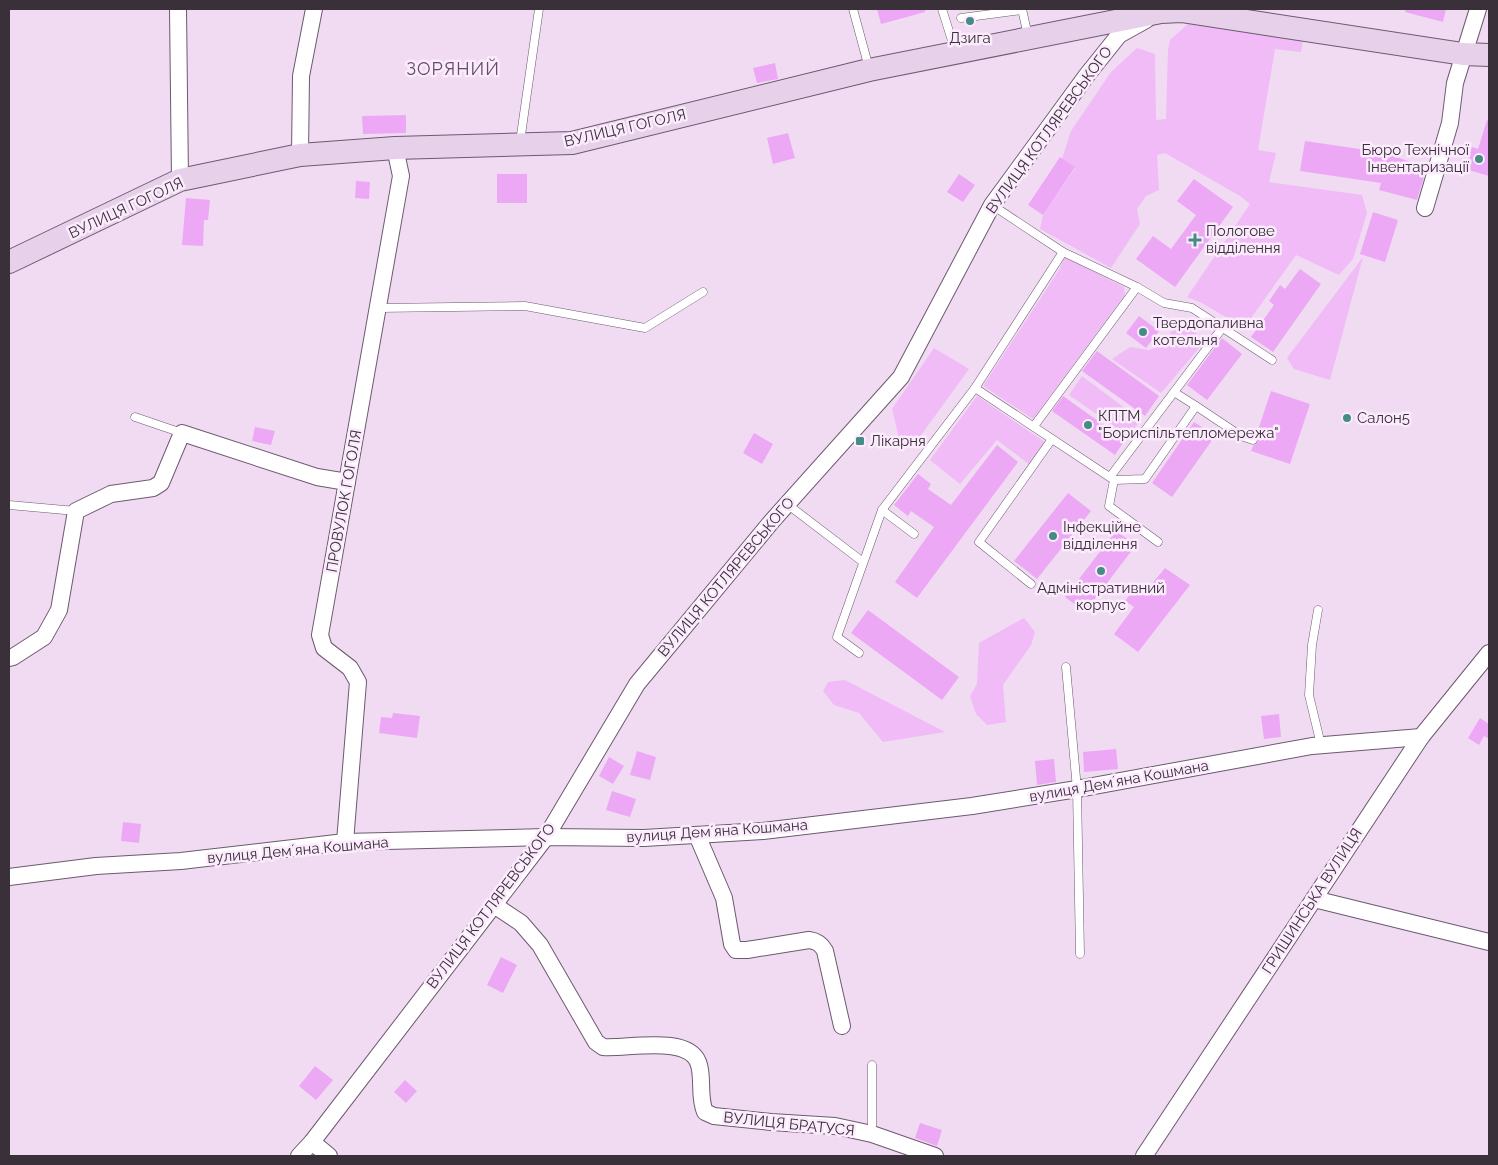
<svg xmlns="http://www.w3.org/2000/svg" width="1498" height="1165" font-family="Raleway,sans-serif">
<style>
.green{fill:#f0bbf6}
.building{fill:#eda8f5}
.lines{fill:none;stroke-linecap:round;stroke-linejoin:round}
.lane-casing{stroke:#6c5a6e;stroke-width:9}
.street-casing{stroke:#6c5a6e;stroke-width:18}
.secondary-casing{stroke:#6c5a6e;stroke-width:24}
.lane{stroke:#fff;stroke-width:8}
.street{stroke:#fff;stroke-width:16}
.secondary{stroke:#e7d1ea;stroke-width:22}
.poi-dot{fill:#458c86;stroke:#fceafd;stroke-width:2}
.labels{text-anchor:middle;dominant-baseline:central;stroke-width:5;stroke-linejoin:round;paint-order:stroke}
.poi-label{font-size:15px;fill:#39303a;stroke:#fceafd;text-anchor:start}
.street-label{font-size:15px;fill:#39303a;stroke:#fceafd}
.quarter-label{font-size:18px;letter-spacing:1px;fill:#614f63;stroke:#fceafd}
</style>
<rect width="100%" height="100%" fill="#f1dbf3"/>
<g class="green">
<polygon points="1188,24 1303,39 1301,52 1275,49 1258,150 1276,153 1269,182 1362,195 1367,213 1353,259 1339,275 1296,255 1244,328 1202,303 1187,297 1250,204 1240,196 1165,153 1157,155 1159,190 1146,196 1137,209 1140,224 1111,268 1040,229 1043,215 1075,168 1062,159 1071,131 1111,72 1137,48 1155,54 1156,120 1166,119 1168,50 1170,40"/>
<polygon points="1065,257 1124,287 1125,295 1033,419 983,386 1059,270"/>
<polygon points="1363,257 1330,380 1294,369 1287,358"/>
<polygon points="1178,321 1195,326 1199,348 1161,393 1112,359 1130,347 1149,350 1163,345"/>
<polygon points="934,348 969,369 911,449 900,442 892,409"/>
<polygon points="1082,376 1141,420 1128,436 1069,395"/>
<polygon points="977,396 1045,442 1029,464 997,440 960,484 930,460"/>
<polygon points="1024,618 1035,632 1031,645 1003,685 1006,722 987,725 976,714 970,696 977,684 979,643"/>
<polygon points="845,680 945,732 883,742 859,713 834,705 823,691 828,682"/>
</g>
<g class="building">
<polygon points="877,9 925,9 925,12 881,24"/>
<polygon points="1406,9 1446,9 1443,22 1405,12"/>
<polygon points="775,63 778,79 757,83 753,68"/>
<polygon points="406,115 406,133 363,134 362,116"/>
<polygon points="1487,120 1489,121 1489,176 1465,169 1472,147 1478,149"/>
<polygon points="788,133 795,158 773,164 767,138"/>
<polygon points="1305,141 1380,152 1427,167 1417,200 1379,190 1381,183 1300,171"/>
<polygon points="1060,157 1075,167 1043,215 1028,205"/>
<rect x="497" y="174" width="30" height="29"/>
<polygon points="959,174 975,185 963,202 947,192"/>
<polygon points="1194,179 1233,207 1175,287 1136,259 1153,236 1171,249 1196,215 1177,201"/>
<polygon points="356,181 370,182 369,199 355,198"/>
<polygon points="186,198 210,200 208,220 204,220 203,246 182,245"/>
<polygon points="1373,212 1398,220 1385,262 1360,254"/>
<polygon points="1300,269 1321,284 1273,352 1251,337 1274,305 1269,301 1280,285 1285,289"/>
<polygon points="1139,316 1159,331 1146,348 1126,333"/>
<polygon points="1222,338 1242,354 1207,400 1187,385"/>
<polygon points="1097,351 1159,396 1145,416 1082,371"/>
<polygon points="1271,391 1310,404 1290,464 1251,451 1253,446 1258,442 1258,438 1256,436"/>
<polygon points="1063,396 1125,440 1115,455 1052,411"/>
<polygon points="1194,422 1215,436 1172,497 1152,483"/>
<polygon points="255,427 275,431 271,445 252,441"/>
<polygon points="754,433 773,444 762,464 743,453"/>
<polygon points="997,445 1018,462 917,598 895,582 934,527 911,511 908,516 894,505 918,474 931,484 928,489 951,505"/>
<polygon points="1068,493 1091,511 1037,579 1014,561"/>
<polygon points="1116,531 1136,545 1085,612 1065,597"/>
<polygon points="1165,568 1190,585 1138,652 1114,634 1134,607 1125,601 1137,585 1146,591"/>
<polygon points="868,610 959,677 942,700 851,633"/>
<polygon points="393,713 420,716 417,738 379,733 381,717 392,718"/>
<polygon points="1279,714 1281,737 1264,739 1261,716"/>
<polygon points="1480,718 1489,724 1489,739 1484,736 1479,745 1468,738"/>
<polygon points="1116,749 1118,769 1084,772 1083,752"/>
<polygon points="637,751 656,757 650,780 630,775"/>
<polygon points="609,757 624,766 613,784 599,776"/>
<polygon points="1054,759 1056,782 1037,785 1035,761"/>
<polygon points="612,791 636,799 630,817 606,810"/>
<polygon points="123,822 141,824 139,843 121,841"/>
<polygon points="501,957 517,965 503,993 487,985"/>
<polygon points="315,1066 333,1080 316,1100 299,1086"/>
<polygon points="405,1080 417,1091 406,1103 394,1092"/>
<polygon points="920,1123 942,1130 937,1146 915,1138"/>
</g>
<g class="lines">
<defs>
<g id="lane">
<polyline points="853,9 869,68"/>
<polyline points="942,9 955,50"/>
<polyline points="1022,9 1028,36"/>
<polyline points="961,18 1022,10"/>
<polyline points="520,142 539,9"/>
<polyline points="992,205 1063,252 1137,287 1164,303 1192,308 1272,360"/>
<polyline points="378,308 525,306 645,328 703,292"/>
<polyline points="975,388 1114,480 1109,506 1158,542"/>
<polyline points="1174,392 1196,406"/>
<polyline points="135,417 182,433"/>
<polyline points="1034,426 1137,287"/>
<polyline points="1110,477 1223,327"/>
<polyline points="1114,480 1145,479 1196,406 1241,436 1253,440"/>
<polyline points="787,504 863,562"/>
<polyline points="9,505 76,511"/>
<polyline points="914,534 882,510 975,388 1063,252"/>
<polyline points="1031,584 979,542 1052,439"/>
<polyline points="1318,610 1312,645 1309,695 1321,745"/>
<polyline points="859,653 837,637 882,510"/>
<polyline points="1066,667 1077,789 1080,954"/>
<polyline points="872,1065 872,1134"/>
</g>
<g id="street">
<polyline points="178,9 180,180"/>
<polyline points="300,155 301,76 314,9"/>
<polyline points="1425,208 1450,123 1455,83 1478,9"/>
<polyline points="9,658 13,657 44,637 59,610 76,511 111,494 153,488 161,483 182,433 317,477 347,482"/>
<path d="M697 835 724 898 732 944 736 950H747L809 940C817 941 821 944 825 951L842 1026"/>
<polyline points="345,842 358,682 350,668 324,648 320,635 401,176 395,148"/>
<polyline points="9,877 96,866 181,861 345,842 546,837 644,838 763,831 972,806 1077,789 1312,746 1421,737"/>
<polyline points="1314,899 1489,942"/>
<path d="M494 905 521 923 540 945 596 1042 603 1047C627 1049 687 1035 698 1062 704 1076 698 1096 705 1112L714 1116 771 1122 835 1126 872 1134 935 1156"/>
<polyline points="312,1142 329,1156"/>
<polyline points="299,1156 312,1142 546,837 637,684 772,521 901,377 992,205 1087,75 1119,35 1146,20"/>
<polyline points="1144,1156 1421,737 1489,653"/>
</g>
<polyline id="secondary" points="9,262 180,180 300,155 395,148 572,143 869,70 1161,12 1181,11 1463,54 1489,55"/>
</defs>
<use href="#lane" class="lane-casing"/>
<use href="#street" class="street-casing"/>
<use href="#secondary" class="secondary-casing"/>
<use href="#lane" class="lane"/>
<use href="#street" class="street"/>
<use href="#secondary" class="secondary"/>
</g>
<g class="poi-dot">
<circle cx="970" cy="21" r="5"/>
<circle cx="1479" cy="159" r="5"/>
<path d="M1192.5 232.5h5v5h5v5h-5v5h-5v-5h-5v-5h5z"/>
<circle cx="1143" cy="332" r="5"/>
<circle cx="1347" cy="418" r="5"/>
<circle cx="1088" cy="425" r="5"/>
<rect x="855" y="436" width="10" height="10" rx="2.5"/>
<circle cx="1053" cy="536" r="5"/>
<circle cx="1101" cy="571" r="5"/>
</g>
<g class="labels">
<g class="poi-label">
<text x="970" y="38" text-anchor="middle">Дзига</text>
<text x="1469" y="150" text-anchor="end">Бюро Технічної<tspan x="1469" dy="17">Інвентаризації</tspan></text>
<text x="1206" y="231">Пологове<tspan x="1206" dy="17">відділення</tspan></text>
<text x="1153" y="323">Твердопаливна<tspan x="1153" dy="17">котельня</tspan></text>
<text x="1098" y="416">КПТМ<tspan x="1098" dy="17">"Бориспільтепломережа"</tspan></text>
<text x="1357" y="418">Салон5</text>
<text x="870" y="441">Лікарня</text>
<text x="1063" y="527">Інфекційне<tspan x="1063" dy="17">відділення</tspan></text>
<text x="1101" y="588" text-anchor="middle">Адміністративний<tspan x="1101" dy="17">корпус</tspan></text>
</g>
<g class="street-label">
<text transform="translate(625 128) rotate(-13)">ВУЛИЦЯ ГОГОЛЯ</text>
<text transform="translate(1049 130) rotate(-54)">ВУЛИЦЯ КОТЛЯРЕВСЬКОГО</text>
<text transform="translate(126 208) rotate(-25)">ВУЛИЦЯ ГОГОЛЯ</text>
<text transform="translate(344 501) rotate(-80)">ПРОВУЛОК ГОГОЛЯ</text>
<text transform="translate(726 577) rotate(-50)">ВУЛИЦЯ КОТЛЯРЕВСЬКОГО</text>
<text transform="translate(1119 781) rotate(-10)">вулиця Демʼяна Кошмана</text>
<text transform="translate(717 831) rotate(-4)">вулиця Демʼяна Кошмана</text>
<text transform="translate(298 850) rotate(-5)">вулиця Демʼяна Кошмана</text>
<text transform="translate(1312 901) rotate(-57)">ГРИШИНСЬКА ВУЛИЦЯ</text>
<text transform="translate(491 906) rotate(-53)">ВУЛИЦЯ КОТЛЯРЕВСЬКОГО</text>
<text transform="translate(789 1124) rotate(6)">ВУЛИЦЯ БРАТУСЯ</text>
</g>
<g class="quarter-label">
<text x="453" y="68">ЗОРЯНИЙ</text>
</g>
</g>
<rect width="1498" height="1165" fill="none" stroke="#39303a" stroke-width="20"/>
</svg>
